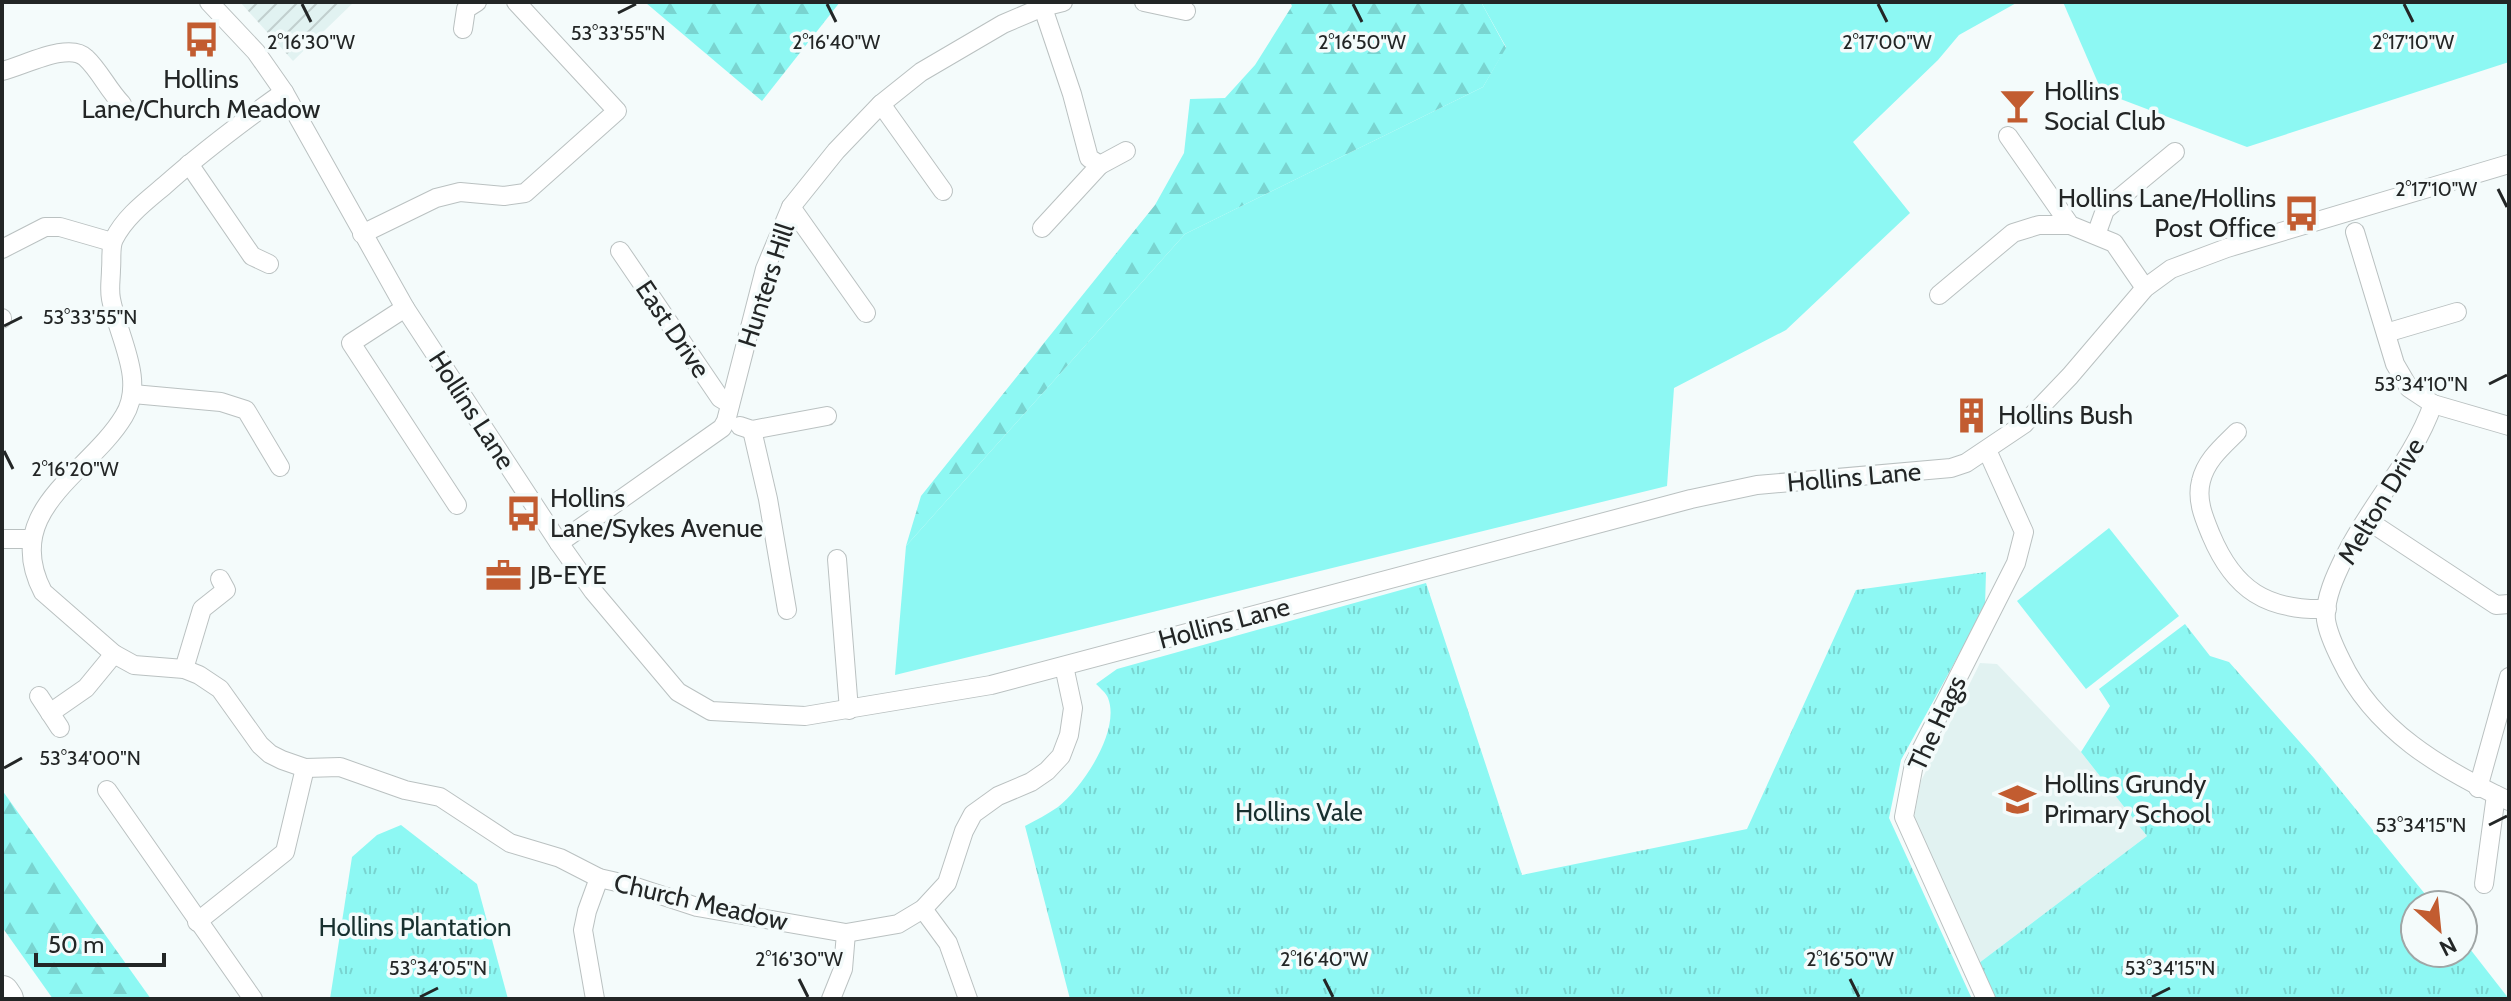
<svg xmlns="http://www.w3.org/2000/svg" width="2511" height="1001" font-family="Cabin,sans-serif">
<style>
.built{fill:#e1f2f1}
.industrial{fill:url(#industrial-furrows)}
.green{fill:#8df8f3}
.forest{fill:url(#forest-firs)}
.park{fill:url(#park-tufts)}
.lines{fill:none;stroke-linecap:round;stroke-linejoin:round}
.street-casing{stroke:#bac1c1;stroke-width:20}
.highway-casing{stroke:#bac1c1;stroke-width:36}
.street{stroke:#fff;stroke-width:18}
.highway{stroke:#fff;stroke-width:34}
.ticks{fill:none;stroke:#232626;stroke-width:3}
.labels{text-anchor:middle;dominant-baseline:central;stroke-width:7;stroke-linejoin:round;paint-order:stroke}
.poi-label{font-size:26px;fill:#232626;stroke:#f4fbfb;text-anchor:start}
.street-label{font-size:26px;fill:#232626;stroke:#f4fbfb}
.park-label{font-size:26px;fill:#18302f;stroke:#f4fbfb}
.ticks-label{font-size:20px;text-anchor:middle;fill:#232626;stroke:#f4fbfb;stroke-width:7;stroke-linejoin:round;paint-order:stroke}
</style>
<defs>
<pattern id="industrial-furrows" width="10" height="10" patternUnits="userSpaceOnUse" patternTransform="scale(2)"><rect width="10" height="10" fill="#e1f2f1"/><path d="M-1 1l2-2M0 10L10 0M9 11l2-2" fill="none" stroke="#c1cfce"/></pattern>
<pattern id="forest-firs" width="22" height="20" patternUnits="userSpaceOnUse" patternTransform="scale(2)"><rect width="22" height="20" fill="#8df8f3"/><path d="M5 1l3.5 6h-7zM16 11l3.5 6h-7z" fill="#79d4d0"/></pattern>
<pattern id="park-tufts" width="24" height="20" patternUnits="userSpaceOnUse" patternTransform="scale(2)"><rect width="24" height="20" fill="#8df8f3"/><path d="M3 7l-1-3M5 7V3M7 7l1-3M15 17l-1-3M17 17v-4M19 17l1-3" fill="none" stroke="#79d4d0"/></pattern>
</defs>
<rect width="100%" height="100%" fill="#f4fbfb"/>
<polygon class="built" points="1980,663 1997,664 2081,752 2147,836 1979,963 1914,817 1921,781"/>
<polygon class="industrial" points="240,2 354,2 293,61"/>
<g class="green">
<polygon points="1481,2 2018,2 1959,35 1938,60 1853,142 1910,213 1786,330 1674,388 1667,486 895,675 906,546 1185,234 1483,87 1506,47"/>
<polygon points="2063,2 2509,2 2509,62 2247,147 2102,92"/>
<polygon points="2109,528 2179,616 2086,689 2017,601"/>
</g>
<g class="forest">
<polygon points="669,2 840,2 762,101 646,3"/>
<polygon points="1290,2 1481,2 1506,48 1483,87 1185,234 906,546 921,496 1155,205 1184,153 1190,99 1225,98 1255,65 1292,6"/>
<polygon points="2,790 151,999 53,999 2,927"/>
</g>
<g class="park">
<path d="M1986 572 1985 607 1901 760 1889 818 1972 999H1070L1025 826C1036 820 1048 814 1058 807 1082 788 1121 731 1108 698 1107 694 1100 688 1096 684L1117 669 1426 583 1522 875 1747 829 1856 590Z"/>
<polygon points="2185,624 2210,656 2229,662 2314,758 2434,905 2415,905 2415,953 2463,953 2463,940 2509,999 1996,999 1979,963 2147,836 2081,752 2110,706 2099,689"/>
<polygon points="401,825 477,884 508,999 330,999 352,857 377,835"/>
</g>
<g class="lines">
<defs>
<g id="street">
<polyline points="209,2 256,52 284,92 405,308 559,543 593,591 678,692 711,711 805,716 991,685 1691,499 1757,485 1951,468 1966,463 2024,424 2070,376 2145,288 2171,269 2227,248 2509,164"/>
<polyline points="1041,2 1072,94 1089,158 1100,165 1042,228"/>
<polyline points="1144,2 1186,11"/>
<polyline points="463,29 466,9 477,2"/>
<path d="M2 71C24 66 69 41 86 58 100 71 108 90 122 104"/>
<path d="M284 92C242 122 202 152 164 186 145 202 125 217 114 239 110 247 112 259 111 269 111 279 109 289 111 299 118 337 146 380 124 416 90 473 0 510 43 592L114 654 134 665 184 669 199 675 220 689 260 745 270 754 282 760 305 768 340 767 405 790 440 797 510 843 560 858 599 878 630 885 697 907 846 933 898 924 923 909 947 883 964 831 973 814 998 796 1031 782 1047 771 1061 756 1069 735 1073 708 1064 666"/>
<polyline points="881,104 943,191"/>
<polyline points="2008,136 2070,225 2114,243 2145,288"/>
<polyline points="189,164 252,256 269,264"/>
<polyline points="1100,165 1126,151"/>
<polyline points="791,207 866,313"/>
<path d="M2355 232 2395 364 2409 388 2433 404C2413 461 2371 503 2345 556 2336 574 2324 599 2326 620 2328 633 2335 648 2341 660 2374 730 2441 769 2509 801"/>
<polyline points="362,234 436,198 460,192 504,196 525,193 617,111 516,2"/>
<polyline points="2096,235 2105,210 2175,152"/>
<polyline points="2,249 45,227 60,227 112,242"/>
<polyline points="620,251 720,398 730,404"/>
<polyline points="1939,295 2013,233 2039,225 2070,225"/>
<polyline points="405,308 351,343 457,505"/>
<polyline points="2,318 2,319"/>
<polyline points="2386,333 2457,312"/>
<polyline points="133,394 221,402 246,410 280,467"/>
<polyline points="2433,404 2509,426"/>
<polyline points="740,426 752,430 827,416"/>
<polyline points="752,430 768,499 787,610"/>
<path d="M2237 432C2222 447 2206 460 2201 481 2196 500 2204 518 2211 535 2234 590 2267 611 2327 609"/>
<polyline points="2367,520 2496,605 2509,604"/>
<polyline points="2,539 28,539"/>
<polyline points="559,543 722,428 726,421 765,269 791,207 836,151 881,104 921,72 1003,24 1043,7 1063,2"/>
<polyline points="837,559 849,710"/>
<polyline points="184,669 202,609 226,590 220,579"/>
<polyline points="39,696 60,728"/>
<polyline points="50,713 86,688 114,654"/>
<polyline points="2478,788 2509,677"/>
<polyline points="107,790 253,999"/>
<polyline points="2484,884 2496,795"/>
<polyline points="923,909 948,943 968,999"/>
<polyline points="197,922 285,852 305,768"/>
<polyline points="595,999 583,930 587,911 599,878"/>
<polyline points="831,999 843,969 846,933"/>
<polyline points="1986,999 1904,817 1914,764 2016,563 2024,532 1987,450"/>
</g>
<polyline id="highway" points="2,993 6,999"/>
</defs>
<use href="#street" class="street-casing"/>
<use href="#highway" class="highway-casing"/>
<use href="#street" class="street"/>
<use href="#highway" class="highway"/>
</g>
<path class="ticks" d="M302 4 311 22M827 4 836 22M1353 4 1362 22M1878 4 1887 22M2404 4 2413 22M618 13 636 4M2498 189 2507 207M4 326 22 317M2489 384 2507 375M4 451 13 469M4 768 22 758M2489 825 2507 816M799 979 808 997M1324 979 1333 997M1850 979 1859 997M420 997 438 988M2152 997 2170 988"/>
<defs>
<symbol id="bus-bare" viewBox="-9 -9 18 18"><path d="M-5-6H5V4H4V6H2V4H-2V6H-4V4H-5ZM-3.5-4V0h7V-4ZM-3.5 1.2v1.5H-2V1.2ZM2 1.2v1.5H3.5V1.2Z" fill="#c25c30" stroke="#f4fbfb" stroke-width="2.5" paint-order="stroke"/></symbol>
<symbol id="bar-bare" viewBox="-9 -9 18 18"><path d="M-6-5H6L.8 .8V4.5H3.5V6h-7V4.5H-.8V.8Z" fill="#c25c30" stroke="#f4fbfb" stroke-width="2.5" paint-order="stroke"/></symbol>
<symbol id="building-bare" viewBox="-9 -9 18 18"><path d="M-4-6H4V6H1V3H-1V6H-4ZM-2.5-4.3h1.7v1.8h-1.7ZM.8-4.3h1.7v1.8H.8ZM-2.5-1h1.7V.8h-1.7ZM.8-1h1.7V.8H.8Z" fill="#c25c30" stroke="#f4fbfb" stroke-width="2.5" paint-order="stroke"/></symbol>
<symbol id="office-bare" viewBox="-9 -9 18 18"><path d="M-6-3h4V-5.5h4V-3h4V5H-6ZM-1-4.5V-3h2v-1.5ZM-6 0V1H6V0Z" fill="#c25c30" stroke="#f4fbfb" stroke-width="2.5" paint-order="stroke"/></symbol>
<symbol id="school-bare" viewBox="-9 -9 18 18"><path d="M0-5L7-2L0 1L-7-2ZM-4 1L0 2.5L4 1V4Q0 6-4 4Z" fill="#c25c30" stroke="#f4fbfb" stroke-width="2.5" paint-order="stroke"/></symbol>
</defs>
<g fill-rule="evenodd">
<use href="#bus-bare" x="176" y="14" width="51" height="51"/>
<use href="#bar-bare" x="1992" y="80" width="51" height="51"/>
<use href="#bus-bare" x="2276" y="188" width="51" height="51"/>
<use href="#building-bare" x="1946" y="390" width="51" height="51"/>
<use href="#bus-bare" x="498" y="488" width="51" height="51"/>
<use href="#office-bare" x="478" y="550" width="51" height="51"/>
<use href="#school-bare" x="1992" y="774" width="51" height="51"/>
</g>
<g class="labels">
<g class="poi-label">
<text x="201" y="79" text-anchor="middle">Hollins<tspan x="201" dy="30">Lane/Church Meadow</tspan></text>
<text x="2044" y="91">Hollins<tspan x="2044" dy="30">Social Club</tspan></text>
<text x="2276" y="198" text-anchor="end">Hollins Lane/Hollins<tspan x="2276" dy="30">Post Office</tspan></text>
<text x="1998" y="415">Hollins Bush</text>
<text x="550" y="498">Hollins<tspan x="550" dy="30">Lane/Sykes Avenue</tspan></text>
<text x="530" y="575">JB-EYE</text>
<text x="2044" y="784">Hollins Grundy<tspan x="2044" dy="30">Primary School</tspan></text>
</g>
<g class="street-label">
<text transform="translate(766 285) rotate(-72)">Hunters Hill</text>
<text transform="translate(673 329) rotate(56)">East Drive</text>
<text transform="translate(472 410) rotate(57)">Hollins Lane</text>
<text transform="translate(1854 477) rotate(-5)">Hollins Lane</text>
<text transform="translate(2381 501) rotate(-59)">Melton Drive</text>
<text transform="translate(1224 623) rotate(-15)">Hollins Lane</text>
<text transform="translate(1937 723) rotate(-65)">The Hags</text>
<text transform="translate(701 902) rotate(13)">Church Meadow</text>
</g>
<g class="park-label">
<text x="1299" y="812">Hollins Vale</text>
<text x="415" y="927">Hollins Plantation</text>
</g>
</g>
<g class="ticks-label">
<text x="618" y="40">53°33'55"N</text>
<text x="2413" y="49">2°17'10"W</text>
<text x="311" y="49">2°16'30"W</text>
<text x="836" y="49">2°16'40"W</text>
<text x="1362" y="49">2°16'50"W</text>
<text x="1887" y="49">2°17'00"W</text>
<text x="2436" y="196">2°17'10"W</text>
<text x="90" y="324">53°33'55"N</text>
<text x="2421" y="391">53°34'10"N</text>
<text x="75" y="476">2°16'20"W</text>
<text x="90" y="765">53°34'00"N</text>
<text x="2421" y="832">53°34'15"N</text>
<text x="799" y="966">2°16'30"W</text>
<text x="1324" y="966">2°16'40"W</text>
<text x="1850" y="966">2°16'50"W</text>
<text x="438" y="975">53°34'05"N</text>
<text x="2170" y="975">53°34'15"N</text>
</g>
<rect width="2511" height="1001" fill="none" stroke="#232626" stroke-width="8"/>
<g transform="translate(2439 929) rotate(153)"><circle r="38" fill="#f4fbfb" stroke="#a0a6a6" stroke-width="2"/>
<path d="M0-6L14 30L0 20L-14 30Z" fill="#c25c30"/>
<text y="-12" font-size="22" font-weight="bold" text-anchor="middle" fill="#232626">N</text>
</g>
<path d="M36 953v12h128v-12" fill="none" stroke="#232626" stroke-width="4"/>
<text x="48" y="953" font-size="24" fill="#232626" stroke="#f4fbfb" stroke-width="6" paint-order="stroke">50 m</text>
</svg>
